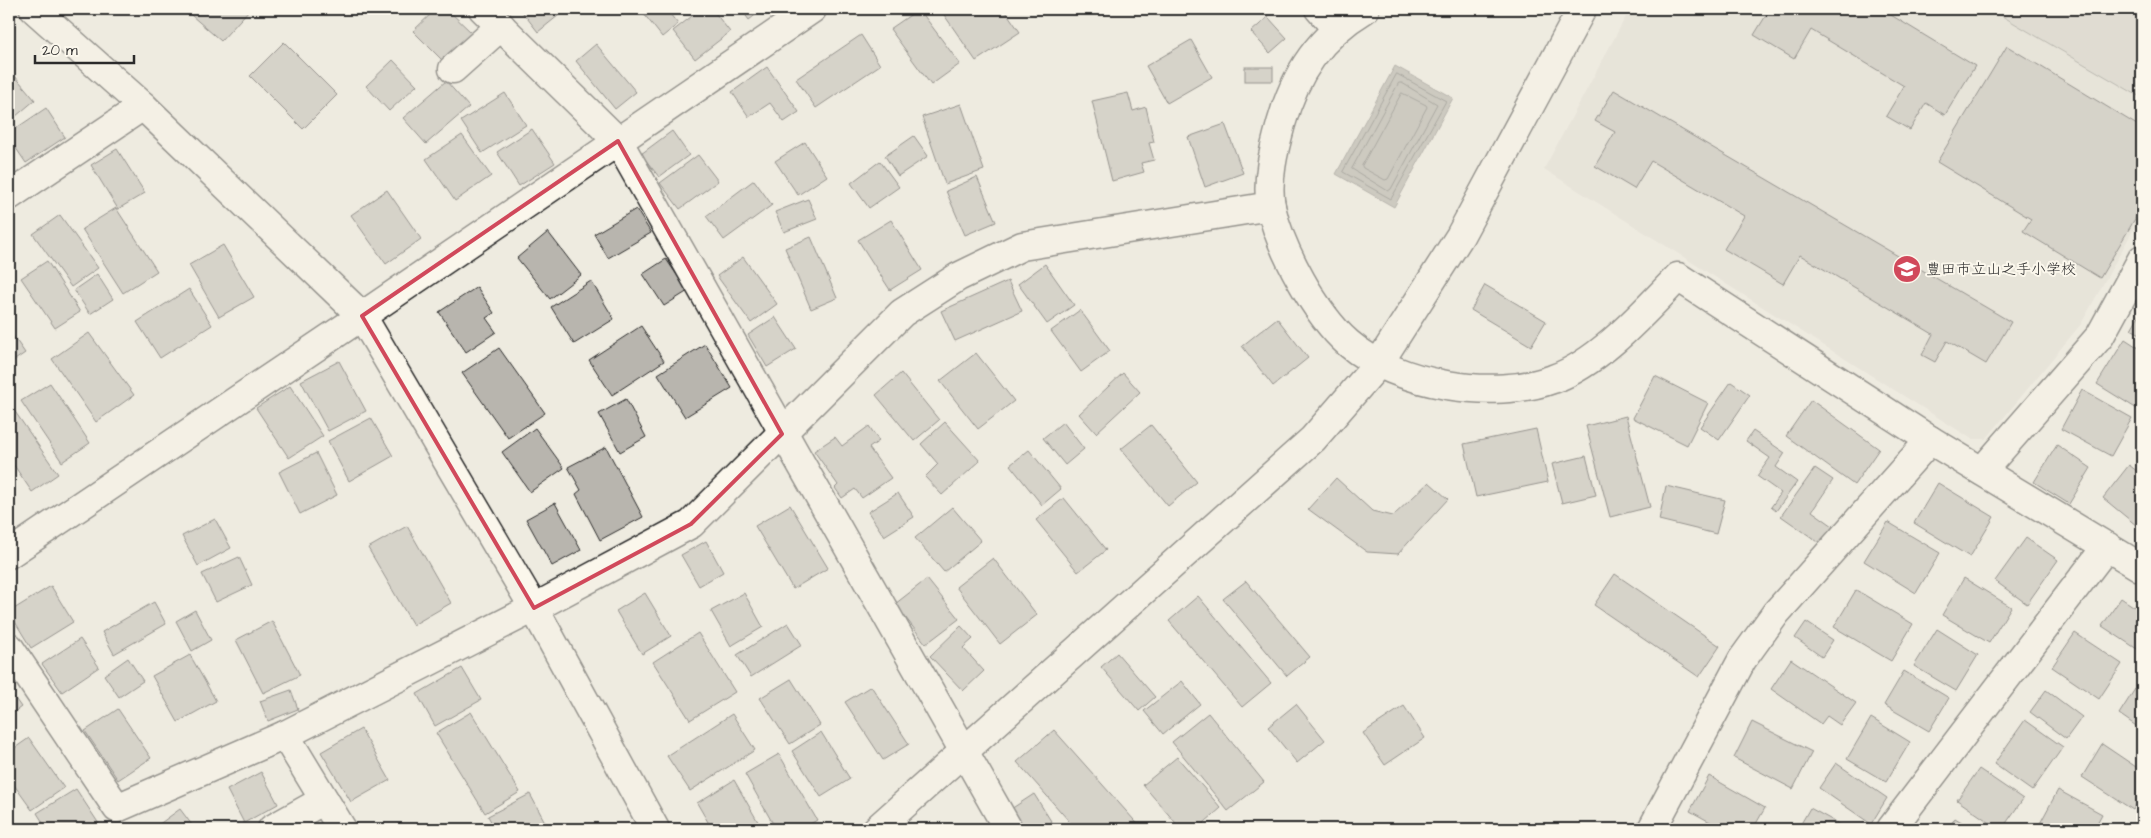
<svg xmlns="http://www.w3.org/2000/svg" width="2151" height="838" font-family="'Architects Daughter','Klee One',sans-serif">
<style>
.built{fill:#dedbd1}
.green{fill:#cecbc2;stroke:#7c7b76}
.water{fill:#a4a29a;stroke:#74726e}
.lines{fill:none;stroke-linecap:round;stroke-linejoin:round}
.shore{stroke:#5b5b57;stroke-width:1}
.building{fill:#b8b5ae;stroke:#2b2b2b}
.minor-casing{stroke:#2b2b2b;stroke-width:31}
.minor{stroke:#fbf7ec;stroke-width:28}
.marked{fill:none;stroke:#d1495b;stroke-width:4;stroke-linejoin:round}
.labels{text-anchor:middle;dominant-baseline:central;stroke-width:4;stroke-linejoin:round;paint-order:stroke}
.poi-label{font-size:15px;fill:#2b2b2b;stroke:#fbf7ec;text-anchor:start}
</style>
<rect width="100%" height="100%" fill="#eeebe0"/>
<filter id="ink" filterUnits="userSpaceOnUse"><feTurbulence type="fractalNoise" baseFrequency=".02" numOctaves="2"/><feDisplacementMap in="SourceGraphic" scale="10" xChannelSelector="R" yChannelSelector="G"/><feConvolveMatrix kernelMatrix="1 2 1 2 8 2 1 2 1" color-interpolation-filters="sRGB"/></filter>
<g filter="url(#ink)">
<polygon class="built" points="1630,9 2142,9 2142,214 2081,324 1986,439 1972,439 1544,169"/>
<polygon class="green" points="1990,9 2142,9 2142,98"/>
<polygon class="water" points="1395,66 1453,98 1394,207 1336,174"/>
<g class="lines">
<g class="shore">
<polygon points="1397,74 1446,101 1391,199 1343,172"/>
<polygon points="1399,83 1402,83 1437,104 1391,189 1388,191 1352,169"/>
<polygon points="1402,93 1426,105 1427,107 1388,179 1385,180 1363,168 1362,166"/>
</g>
</g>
<g class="building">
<polygon points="184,9 250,9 221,41"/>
<polygon points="436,9 447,9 473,34 445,63 413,31"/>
<polygon points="520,9 562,9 564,11 538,32"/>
<polygon points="640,9 666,9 678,24 662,37"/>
<polygon points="701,9 712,9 730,32 695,59 673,31"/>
<polygon points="741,9 763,9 749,20"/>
<polygon points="919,9 960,64 931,85 890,29"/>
<polygon points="940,9 1004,9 1020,32 976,61"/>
<polygon points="1770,9 1881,9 1975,66 1945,115 1926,103 1910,130 1886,116 1904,86 1811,30 1794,59 1754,35"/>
<polygon points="1268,17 1287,38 1270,53 1251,32"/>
<polygon points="861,35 880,65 816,108 796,79"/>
<polygon points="1191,40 1212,77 1167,103 1146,66"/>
<polygon points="284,42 337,95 303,129 250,76"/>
<polygon points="596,44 636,92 615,109 576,61"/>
<polygon points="2007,46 2142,128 2142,207 2100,278 2023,231 2031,219 1937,162"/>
<polygon points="393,60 417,85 389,111 366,86"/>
<polygon points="767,67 799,112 784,122 770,103 749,117 732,92"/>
<rect x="1245" y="67" width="28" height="14"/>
<polygon points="9,69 35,100 9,122"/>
<polygon points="446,81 469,107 426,144 403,118"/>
<polygon points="1614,90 2011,322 1986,364 1947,341 1935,362 1922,355 1933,334 1800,255 1783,284 1724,249 1744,216 1651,161 1634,189 1595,166 1615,132 1595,121"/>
<polygon points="505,93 526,125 482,153 461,121"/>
<polygon points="1128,93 1133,111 1146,107 1154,142 1149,143 1154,160 1141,163 1144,172 1112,181 1092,101"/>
<polygon points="961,104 984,170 945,184 922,117"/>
<polygon points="46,108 65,137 26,163 9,138 9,133"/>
<polygon points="1225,124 1243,173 1205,187 1188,137"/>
<polygon points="532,129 555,163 519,186 497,152"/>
<polygon points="672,131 689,155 659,177 641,154"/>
<polygon points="462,135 491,176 455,201 426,159"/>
<polygon points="914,136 928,156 898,176 885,156"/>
<polygon points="805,142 827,176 798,195 775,161"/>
<polygon points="117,149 145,193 118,209 91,165"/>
<polygon points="698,155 718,181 680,209 660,183"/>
<polygon points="880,161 899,187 869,208 851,183"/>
<polygon points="977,177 996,222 965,235 946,191"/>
<polygon points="754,180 772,205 724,240 706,216"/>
<polygon points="387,190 421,239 386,264 351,215"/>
<polygon points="808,199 817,219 784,232 775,212"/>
<polygon points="116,208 157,271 123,293 82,229"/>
<polygon points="636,209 651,233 608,258 594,234"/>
<polygon points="60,215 98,268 71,287 33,234"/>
<polygon points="891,220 922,270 890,290 858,240"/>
<polygon points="548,232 581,275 550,299 517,258"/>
<polygon points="811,237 837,298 811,309 785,248"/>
<polygon points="223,245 254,297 219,317 189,265"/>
<polygon points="743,257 777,304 751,323 717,276"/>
<polygon points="666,259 688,291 664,306 643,274"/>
<polygon points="47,261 80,312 55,328 21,278"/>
<polygon points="1045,264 1074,305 1047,324 1018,284"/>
<polygon points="97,274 113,299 90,314 74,290"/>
<polygon points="591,281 614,319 574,344 551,307"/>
<polygon points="1008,281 1022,311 955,341 941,311"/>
<polygon points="1485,285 1546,321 1531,346 1471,310"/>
<polygon points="477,287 494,313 486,318 496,332 466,352 439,312"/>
<polygon points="189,289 212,325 160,358 137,322"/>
<polygon points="1080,310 1110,351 1081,372 1051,331"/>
<polygon points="2142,310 2142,335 2131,329"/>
<polygon points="775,317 796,349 767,367 748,335"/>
<polygon points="1277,318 1308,358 1273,386 1242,346"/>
<polygon points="641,326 664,361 612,395 589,360"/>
<polygon points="9,330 25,353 9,364"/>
<polygon points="89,333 134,395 96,422 52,359"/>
<polygon points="2125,339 2142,350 2142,412 2097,384"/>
<polygon points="705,344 732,388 685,417 658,374"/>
<polygon points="499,348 545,413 508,438 462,373"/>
<polygon points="976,353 1014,401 978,429 940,381"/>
<polygon points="339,361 366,411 328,431 301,381"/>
<polygon points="901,373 939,420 914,441 876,395"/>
<polygon points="1123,373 1140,392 1096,433 1079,414"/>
<polygon points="1655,376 1708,403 1687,445 1633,418"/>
<polygon points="1731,382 1750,395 1719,440 1700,427"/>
<polygon points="50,383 90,443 62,462 21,401"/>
<polygon points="290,386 323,436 289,458 256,408"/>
<polygon points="2082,390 2132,418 2111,456 2061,429"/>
<polygon points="626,399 646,437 620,452 599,414"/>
<polygon points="1811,400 1879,449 1854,485 1786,436"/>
<polygon points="9,403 58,474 32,492 9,458"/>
<polygon points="1626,416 1650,507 1610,517 1586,426"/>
<polygon points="371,418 393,456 349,481 328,441"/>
<polygon points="945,422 980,461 942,495 925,477 938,464 921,444"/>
<polygon points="1063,422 1084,449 1065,465 1043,438"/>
<polygon points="1151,425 1197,482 1168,506 1121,449"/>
<polygon points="869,426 879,441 869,448 891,478 862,498 855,489 842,498 835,488 838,485 814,451 835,437 842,446"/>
<polygon points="535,428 564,468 530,492 502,452"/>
<polygon points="1536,429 1548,482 1476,497 1464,444"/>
<polygon points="1753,431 1785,453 1776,467 1797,482 1776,511 1771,507 1781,493 1757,476 1770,458 1746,441"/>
<polygon points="2057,445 2091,468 2069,504 2034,482"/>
<polygon points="606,447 643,517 600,540 576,494 581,490 568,467"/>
<polygon points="1029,450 1061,489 1042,505 1010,465"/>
<polygon points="316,453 337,495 300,514 279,472"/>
<polygon points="1586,456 1596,495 1562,503 1552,464"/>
<polygon points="2129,465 2142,475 2142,530 2103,498"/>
<polygon points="1815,468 1833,480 1812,511 1833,526 1821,544 1781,516"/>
<polygon points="1336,478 1372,511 1393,516 1429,482 1448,499 1398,554 1367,552 1308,509"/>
<polygon points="1938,483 1994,517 1970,557 1914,523"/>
<polygon points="1666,486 1725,500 1716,534 1659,520"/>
<polygon points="898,493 914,517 884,536 868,512"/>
<polygon points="1064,498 1106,550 1078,572 1036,520"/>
<polygon points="555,503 581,550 552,566 526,519"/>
<polygon points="790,505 828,568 793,589 755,526"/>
<polygon points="952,507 981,541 944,572 915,538"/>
<polygon points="215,519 231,548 198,566 182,536"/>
<polygon points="1888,522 1940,553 1916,593 1864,561"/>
<polygon points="407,526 451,603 413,625 368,548"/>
<polygon points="2026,538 2058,560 2027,604 1995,581"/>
<polygon points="706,541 723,572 699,586 681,555"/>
<polygon points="239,557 252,585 216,602 202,574"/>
<polygon points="993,558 1037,615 1000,644 956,587"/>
<polygon points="1615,574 1720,646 1699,677 1594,605"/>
<polygon points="1964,578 2011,607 1989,643 1942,615"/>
<polygon points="927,579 959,619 926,644 895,604"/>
<polygon points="1246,581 1310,657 1287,676 1223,599"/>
<polygon points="51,586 73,622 31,648 9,612"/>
<polygon points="1856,590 1913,624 1891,661 1834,627"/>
<polygon points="645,593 671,636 642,654 616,611"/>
<polygon points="744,593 763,627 731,646 711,611"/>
<polygon points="1198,596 1271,683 1242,707 1169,621"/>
<polygon points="2121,598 2142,612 2142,648 2140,651 2102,626"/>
<polygon points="154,602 166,624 114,654 102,632"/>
<polygon points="195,610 211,640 192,651 176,621"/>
<polygon points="272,621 300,675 263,693 236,640"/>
<polygon points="1806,622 1833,640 1822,657 1795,638"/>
<polygon points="788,623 802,645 751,677 737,655"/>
<polygon points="961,626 973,639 963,648 984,671 963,691 930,656"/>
<polygon points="1937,629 1978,655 1956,691 1914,666"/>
<polygon points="698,633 735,692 690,720 653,662"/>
<polygon points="2075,633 2122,664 2099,699 2052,667"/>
<polygon points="80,639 99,667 62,692 42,664"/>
<polygon points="1117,653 1155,697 1139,711 1101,667"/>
<polygon points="190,655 216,701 178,722 152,676"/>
<polygon points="128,658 143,681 119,697 104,675"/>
<polygon points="1791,659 1856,703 1840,725 1827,716 1821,724 1771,689"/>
<polygon points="462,668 481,700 435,726 417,694"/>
<polygon points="1904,671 1949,698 1929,731 1884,705"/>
<polygon points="791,679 820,725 790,744 760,698"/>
<polygon points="1182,681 1200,704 1163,734 1144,711"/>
<polygon points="871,686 909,744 883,760 845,702"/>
<polygon points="2135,689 2142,694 2142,730 2119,714"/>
<polygon points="9,690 21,707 9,716"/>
<polygon points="291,690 298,709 268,721 260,701"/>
<polygon points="2046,690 2082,717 2066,739 2030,712"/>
<polygon points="1296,704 1325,740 1297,763 1268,727"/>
<polygon points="1404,706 1425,738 1385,765 1363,733"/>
<polygon points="118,709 151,758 118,780 85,731"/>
<polygon points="471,712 520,792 485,813 436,733"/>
<polygon points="1208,713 1264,782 1228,811 1172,742"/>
<polygon points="732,714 755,750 690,791 667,756"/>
<polygon points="1871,718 1910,742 1886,782 1847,759"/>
<polygon points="2025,720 2063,747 2032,791 1994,764"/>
<polygon points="1752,722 1812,752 1793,789 1734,758"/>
<polygon points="361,729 390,780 351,802 321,752"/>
<polygon points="1054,730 1142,829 1076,829 1017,762"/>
<polygon points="821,732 850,779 821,797 792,751"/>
<polygon points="29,738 64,788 32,810 9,778 9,752"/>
<polygon points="2102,744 2142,771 2142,795 2133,810 2082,777"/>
<polygon points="779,754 817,820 802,829 776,829 745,774"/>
<polygon points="1177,757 1221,808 1197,829 1181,829 1143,785"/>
<polygon points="1836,763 1887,798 1871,824 1819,788"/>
<polygon points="1979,769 2023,799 2002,829 1999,829 1957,800"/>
<polygon points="261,772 278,804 244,823 227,790"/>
<polygon points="1709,776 1765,808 1753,829 1723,829 1690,811"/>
<polygon points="734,780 761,827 757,829 712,829 697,803"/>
<polygon points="76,789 101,827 98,829 47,829 37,813"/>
<polygon points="2058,790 2102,814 2094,829 2037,829"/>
<polygon points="530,794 545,822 531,829 495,829 488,816"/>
<polygon points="1034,794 1056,829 1023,829 1011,809"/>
<polygon points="1810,808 1848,829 1798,829"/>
<polygon points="180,809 195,829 156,829 154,828"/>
<polygon points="1955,818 1973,829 1948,829"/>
<polygon points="561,824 565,829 552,829"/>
</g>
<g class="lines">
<defs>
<g id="minor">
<polyline points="34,9 143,106 362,316 534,608 655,829"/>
<polyline points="483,9 618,141 1008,829"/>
<polyline points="1319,9 1336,28"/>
<path d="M1365 9C1320 36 1295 73 1281 124 1274 149 1266 180 1271 207 1280 249 1316 315 1348 343 1396 385 1494 401 1553 379 1599 363 1644 312 1678 277L1930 440 2142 568"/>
<polyline points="453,69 501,26"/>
<polyline points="9,196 143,106"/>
<polyline points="1982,471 2100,336 2142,259"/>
<polyline points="9,554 362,316 812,9"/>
<polyline points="9,647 117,808 285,735 534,608 691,524 902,313 958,277 1022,246 1271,206"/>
<polyline points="285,735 342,829"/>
<polyline points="272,829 324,800"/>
<polyline points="877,829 1313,439 1379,363 1460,236 1582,9"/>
<polyline points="1652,829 1742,660 1776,613 1930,440"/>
<polyline points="1891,829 2107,546"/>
</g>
</defs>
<use href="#minor" class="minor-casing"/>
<use href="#minor" class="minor"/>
</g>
</g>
<path d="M0 0H2151V838H0ZM618 141 782 434 691 524 534 608 362 316Z" fill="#eeebe0" fill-opacity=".55" fill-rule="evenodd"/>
<path class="marked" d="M618 141 782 434 691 524 534 608 362 316Z"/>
<defs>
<symbol id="school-disc" viewBox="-11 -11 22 22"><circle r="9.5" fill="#d1495b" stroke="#fbf7ec"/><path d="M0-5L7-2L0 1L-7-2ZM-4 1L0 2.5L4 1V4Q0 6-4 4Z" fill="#fff"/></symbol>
</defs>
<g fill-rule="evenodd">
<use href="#school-disc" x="1891" y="253" width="32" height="32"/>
</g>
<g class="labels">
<g class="poi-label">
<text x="1926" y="269">豊田市立山之手小学校</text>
</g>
</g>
<rect width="2151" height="838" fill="none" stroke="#fbf7ec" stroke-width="30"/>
<rect x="15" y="15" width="2121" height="808" fill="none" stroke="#2b2b2b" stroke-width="2" filter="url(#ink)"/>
<path d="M35 55v8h99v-8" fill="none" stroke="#2b2b2b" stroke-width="2.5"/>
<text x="42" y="55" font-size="15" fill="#2b2b2b" stroke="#fbf7ec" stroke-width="4" paint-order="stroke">20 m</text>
</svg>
